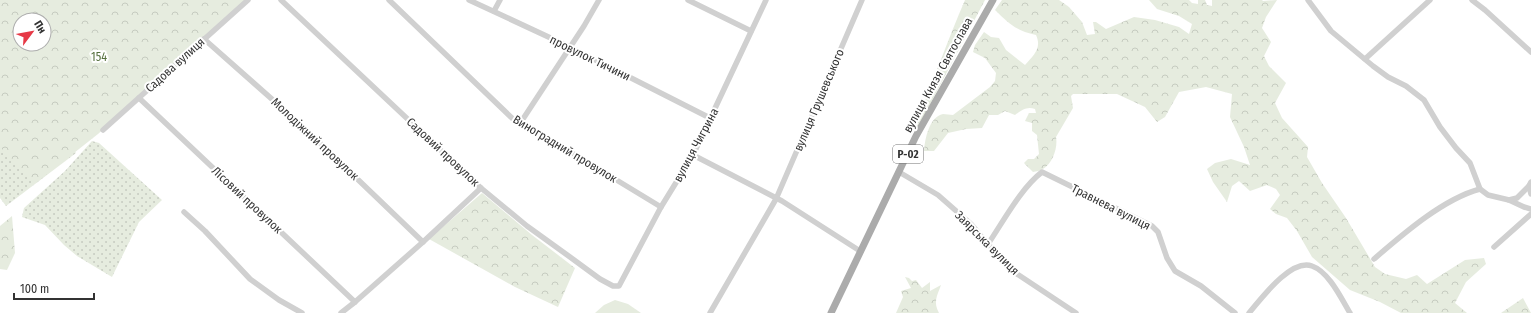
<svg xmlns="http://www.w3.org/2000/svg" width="1531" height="313" font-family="'Fira Sans Condensed',sans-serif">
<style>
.grass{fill:url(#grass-dots)}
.forest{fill:url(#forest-crowns);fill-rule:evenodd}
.pitch{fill:#e6ecdf}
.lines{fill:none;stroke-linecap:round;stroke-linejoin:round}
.minor{stroke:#d0d0d0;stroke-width:5.5}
.major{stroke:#ababab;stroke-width:7}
.labels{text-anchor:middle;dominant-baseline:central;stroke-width:4;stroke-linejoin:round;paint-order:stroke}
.shield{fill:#fff;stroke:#707070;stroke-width:1}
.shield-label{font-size:11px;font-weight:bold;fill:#333}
.park-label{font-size:12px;fill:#56703f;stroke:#fff}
.street-label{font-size:12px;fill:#333;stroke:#fff}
</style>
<defs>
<pattern id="grass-dots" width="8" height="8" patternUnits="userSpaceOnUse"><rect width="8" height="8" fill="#e6ecdf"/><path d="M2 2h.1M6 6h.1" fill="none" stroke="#c6cbc0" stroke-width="1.8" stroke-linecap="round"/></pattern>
<pattern id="forest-crowns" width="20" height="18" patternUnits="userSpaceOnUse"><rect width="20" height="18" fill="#e6ecdf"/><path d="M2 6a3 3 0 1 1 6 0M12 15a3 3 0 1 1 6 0" fill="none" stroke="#c6cbc0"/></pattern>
</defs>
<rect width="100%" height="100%" fill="#fff"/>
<g class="grass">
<polygon points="47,113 76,153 6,206 0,198 0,147"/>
<polygon points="92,141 99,143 162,200 139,222 112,277 77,256 64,245 45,225 22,217 24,208 65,171"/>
</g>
<g class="forest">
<path d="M0 0H246L98 134 36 183 0 147ZM20 20H44V44H20Z"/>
<path d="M965 0H985L918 127 915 124C933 83 947 41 965 0Z"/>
<path d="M1002 0H1059L1069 7 1082 22 1087 35 1095 34 1093 22H1096L1106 29 1134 17 1155 20 1179 27 1189 34 1192 24 1179 16 1157 9 1149 0H1189L1192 3 1198 4V0H1205L1207 5 1212 6V0H1262L1263 1 1277 0 1266 17 1262 28 1271 42 1264 56 1269 66 1286 83 1275 103 1282 118 1308 147 1307 157 1322 183 1346 218 1375 267 1385 274 1406 279 1417 275 1427 284 1465 260 1484 258 1486 264 1466 282 1455 303 1467 313H1401L1380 302 1350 290 1312 257 1297 231 1287 218 1276 214 1270 209 1280 195 1276 189 1267 185 1250 191 1239 181 1232 186 1227 202 1213 182 1207 169 1215 163 1231 159 1250 165 1244 147 1230 117 1232 94 1206 87 1179 92 1165 117 1157 122 1145 107 1117 94H1073L1071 96 1073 108 1056 137C1058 147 1053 163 1043 169 1041 171 1036 171 1033 172L1024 163 1028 159H1034L1039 154 1037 135 1032 131V123L1025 121 1029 113H1036L1035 109C1027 106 1022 110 1015 115L1005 111 998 115H989L982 128 966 129 948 133 934 151H924C925 139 929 117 943 114 946 114 950 115 953 115L990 87 995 81 996 73 985 58 973 52 975 45 984 32 991 37 999 38 1006 50 1025 65C1034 55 1042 48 1036 35 1017 31 1009 24 995 10Z"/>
<polygon points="482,193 532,235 575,268 558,307 515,287 429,239"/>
<polygon points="12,216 15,253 7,270 0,269 0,226"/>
<path d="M905 277 909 278 912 281 916 280 922 288 930 282V291L941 285C937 296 933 302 939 313H896L903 297 901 291 911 288Z"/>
<polygon points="1523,298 1531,313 1501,313"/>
</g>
<polygon class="pitch" points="615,300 628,304 641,313 595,313 604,305"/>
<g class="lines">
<g class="minor">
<polyline points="281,0 481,188 527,226 570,257 600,279 613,286 619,286 661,207 693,155 766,0"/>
<polyline points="389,0 514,120 521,122 661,207"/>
<polyline points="469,0 570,47 710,118"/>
<polyline points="688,0 751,31"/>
<polyline points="1308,0 1331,31 1373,66 1388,77 1406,86 1424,100 1440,127 1456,148 1470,163 1480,189 1488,195 1509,200 1524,207 1531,209"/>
<polyline points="1472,0 1485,10 1531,52"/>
<polyline points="494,11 500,0"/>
<polyline points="204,39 299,123 423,242"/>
<polyline points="1365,59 1430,0"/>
<polyline points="139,98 355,302"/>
<polyline points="521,122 584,26 599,0"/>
<polyline points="103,130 248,0"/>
<polyline points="693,155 782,201 860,251"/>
<polyline points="899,172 938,195 971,224 988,244 1014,272 1076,313"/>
<polyline points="1531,182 1529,186 1531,194"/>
<polyline points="1509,200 1517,198 1529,186"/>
<polyline points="184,212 205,231 250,279 279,300 302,313"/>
<path d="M988 244C1003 222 1021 188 1042 172L1152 226 1158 232 1167 258 1175 271 1201 286 1235 313"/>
<polyline points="1494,247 1531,214"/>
<path d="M1374 259C1403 234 1443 199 1480 189"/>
<polyline points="341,313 355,302 423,242 481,188"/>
<polyline points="710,313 776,199 862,0"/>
<path d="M1249 313C1261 299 1291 258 1312 266 1329 272 1341 298 1350 313"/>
</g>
<polyline class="major" points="831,313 916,136 993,0"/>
</g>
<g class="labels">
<rect class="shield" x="893" y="145" width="30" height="18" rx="3"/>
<g class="shield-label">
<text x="908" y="154">Р-02</text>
</g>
<g class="park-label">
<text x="99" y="57">154</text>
</g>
<g class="street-label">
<text transform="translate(590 58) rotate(26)">провулок Тичини</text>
<text transform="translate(175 65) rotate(-42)">Садова вулиця</text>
<text transform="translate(938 75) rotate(-61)">вулиця Князя Святослава</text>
<text transform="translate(819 100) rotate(-67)">вулиця Грушевського</text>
<text transform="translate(315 139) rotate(43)">Молодіжний провулок</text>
<text transform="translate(696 145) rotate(-62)">вулиця Чигрина</text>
<text transform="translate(565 149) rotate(31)">Виноградний провулок</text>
<text transform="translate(443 152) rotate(43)">Садовий провулок</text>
<text transform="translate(247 200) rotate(43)">Лісовий провулок</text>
<text transform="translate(1111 207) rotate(27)">Травнева вулиця</text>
<text transform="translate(987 243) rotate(45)">Заярська вулиця</text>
</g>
</g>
<g transform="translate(32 32) rotate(58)"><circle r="19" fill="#ffffff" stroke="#adadad"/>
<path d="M0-3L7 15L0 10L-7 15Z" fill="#e63946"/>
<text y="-6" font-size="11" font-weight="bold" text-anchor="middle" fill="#333333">Пн</text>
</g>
<path d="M14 293v6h80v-6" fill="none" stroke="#333333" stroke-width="2"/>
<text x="20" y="293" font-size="12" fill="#333333" stroke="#ffffff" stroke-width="3" paint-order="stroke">100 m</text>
</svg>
